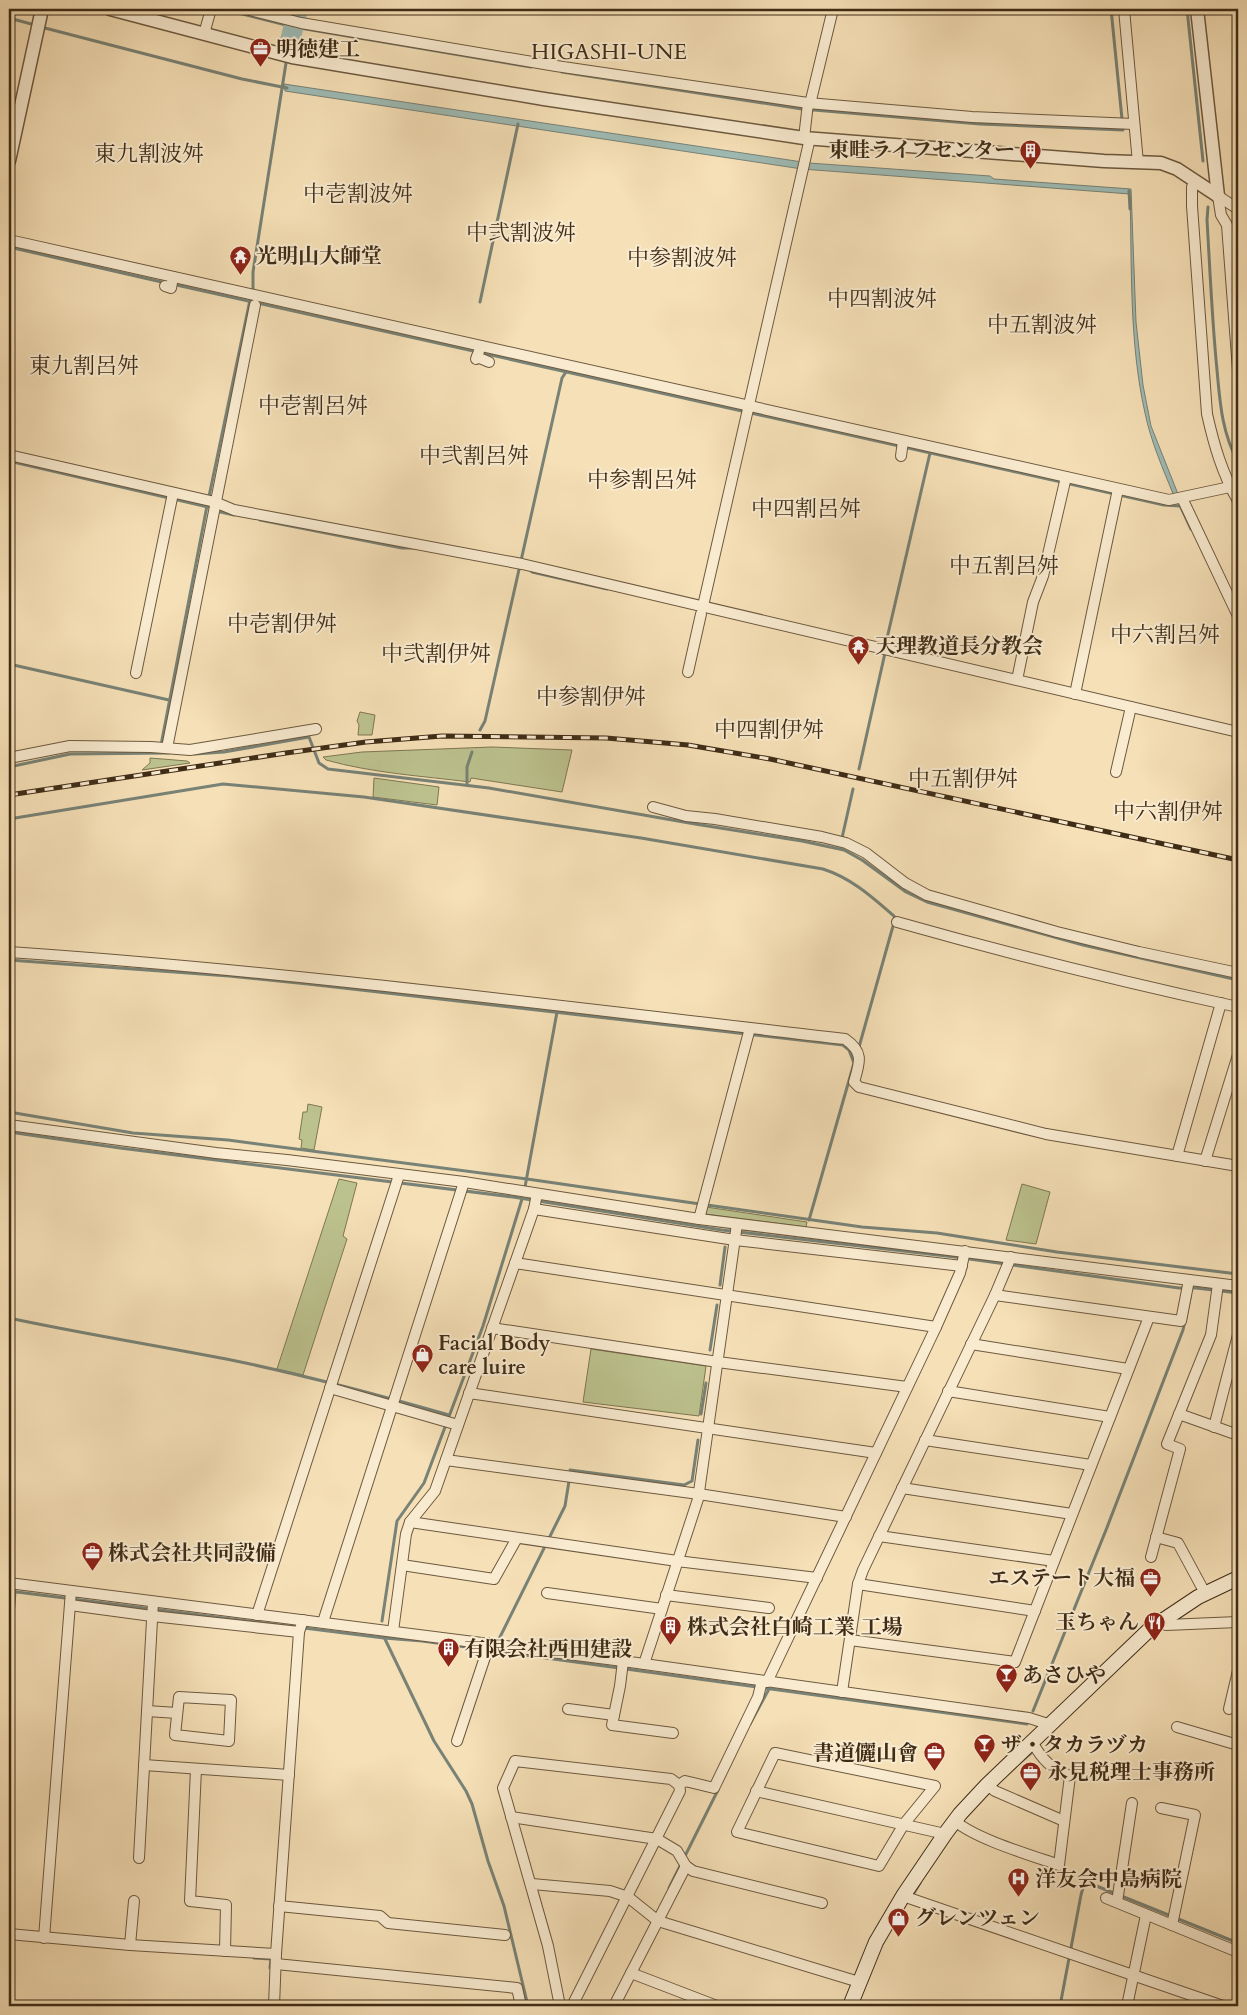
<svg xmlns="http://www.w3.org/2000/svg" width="1247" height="2015" font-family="Cardo,'Noto Serif JP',serif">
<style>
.green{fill:#bcc28e;stroke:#7e7752}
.water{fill:#9ebbb5;stroke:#788276}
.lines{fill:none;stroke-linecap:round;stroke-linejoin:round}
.stream{stroke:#788276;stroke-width:3}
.river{stroke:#9ebbb5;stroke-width:20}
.minor-casing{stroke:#6d593f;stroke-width:12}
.tertiary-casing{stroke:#6d593f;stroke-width:15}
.secondary-casing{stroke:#3f2c17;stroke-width:16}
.minor{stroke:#f9ebd0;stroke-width:10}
.tertiary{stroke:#f9ebd0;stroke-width:12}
.secondary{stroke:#f9ebd0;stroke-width:14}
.rail-casing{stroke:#3f2c17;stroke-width:5}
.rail{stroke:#f9ebd0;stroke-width:3;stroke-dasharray:9;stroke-linecap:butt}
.labels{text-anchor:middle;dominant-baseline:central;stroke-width:4;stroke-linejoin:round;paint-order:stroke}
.poi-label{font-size:21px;font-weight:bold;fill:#3f2c17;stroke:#f9ebd0;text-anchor:start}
.neighbourhood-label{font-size:22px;fill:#3f2c17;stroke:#f9ebd0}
</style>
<rect width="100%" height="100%" fill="#f6e0b7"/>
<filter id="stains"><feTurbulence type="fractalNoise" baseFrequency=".004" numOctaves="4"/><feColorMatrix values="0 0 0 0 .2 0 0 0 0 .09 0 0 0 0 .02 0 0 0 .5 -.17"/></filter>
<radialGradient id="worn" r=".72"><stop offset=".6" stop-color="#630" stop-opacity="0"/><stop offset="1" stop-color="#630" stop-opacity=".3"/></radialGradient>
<g class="green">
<polygon points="360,712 375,715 372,735 358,735 359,725 357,721"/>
<path d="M492 747 572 750 562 792 471 778 470 782C422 776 372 773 326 760L323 757 362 752Z"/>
<polygon points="150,758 187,761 190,763 142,770 150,763"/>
<polygon points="374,778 439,787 437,805 373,797"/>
<polygon points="308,1104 322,1107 314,1150 301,1148 302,1140 299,1139 303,1112 307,1112"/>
<polygon points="339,1179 357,1183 343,1236 347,1239 303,1375 277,1369"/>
<polygon points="1022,1184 1050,1192 1036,1244 1006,1240"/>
<polygon points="706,1207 807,1222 806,1227 705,1214"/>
<polygon points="591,1349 706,1366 699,1416 583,1402"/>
</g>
<path class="water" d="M284 84 809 163 990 176 994 179 1131 189 1136 322 1143 385 1151 426 1178 494 1174 496C1163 469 1151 442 1145 413 1129 342 1132 267 1130 194L802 169 285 91Z"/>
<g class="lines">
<g class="stream">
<polyline points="223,9 294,27 531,67"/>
<polyline points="1111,9 1122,119"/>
<polyline points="1187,9 1203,161"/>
<polyline points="9,18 35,25"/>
<polyline points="41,27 242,79 287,88"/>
<polyline points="562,72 802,109 980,124 1123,130 1123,127"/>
<polyline points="1129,191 1130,209"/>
<path d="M1208 207 1207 220C1210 270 1212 320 1217 370 1220 403 1222 433 1238 462"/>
<polyline points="9,247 166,283"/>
<polyline points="172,284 1164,505 1180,506"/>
<polyline points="253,290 253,272 286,63"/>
<polyline points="480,302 518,124"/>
<polyline points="9,461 208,507"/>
<polyline points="1178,501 1191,529"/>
<polyline points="216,511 234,515"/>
<polyline points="260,520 402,548 413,548"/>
<polyline points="532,572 607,589"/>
<polyline points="1234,618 1238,627"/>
<polyline points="885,647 930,453"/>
<polyline points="9,664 169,700"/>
<polyline points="480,730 485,721 562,378 566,372"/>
<polyline points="161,745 207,506 250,300"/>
<polyline points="195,754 224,752 309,737 319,763 328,769 489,788 695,824 802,841 844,850 862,860 906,892 927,902 1083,945 1238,980"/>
<polyline points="9,767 70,754 169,753"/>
<polyline points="859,769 885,653"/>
<polyline points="467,785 467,767 472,752"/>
<path d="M9 819 223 784 364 797 641 838 823 869C851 878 871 896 894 916L895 919 859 1047"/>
<polyline points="842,838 853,789"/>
<polyline points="9,960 229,976 308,984 843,1045 849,1050 854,1063 809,1220"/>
<polyline points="9,1112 133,1133 228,1140 527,1179 700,1204"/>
<polyline points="9,1132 120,1148 513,1197 722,1230 955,1257 1179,1288 1196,1288 1238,1293"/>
<polyline points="525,1187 557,1012"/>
<polyline points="707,1205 862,1227 937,1233 1057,1252 1238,1274"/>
<polyline points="720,1285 725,1247"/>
<path d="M9 1318C84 1334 160 1346 236 1361 308 1376 379 1395 449 1415"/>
<polyline points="710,1350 717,1305"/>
<polyline points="701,1414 706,1383"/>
<polyline points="570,1470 684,1485 692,1481 698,1440"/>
<polyline points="9,1591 384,1638 422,1641 1027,1724"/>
<polyline points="382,1621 397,1521 424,1483 483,1326 522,1199"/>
<polyline points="384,1637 434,1741 466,1791 472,1804 488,1861 504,1906 528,2006"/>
<polyline points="499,1639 565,1506 569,1481"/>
<polyline points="9,1666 15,1592"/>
<polyline points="1033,1711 1106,1530 1183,1330 1190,1298"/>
<polyline points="750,1724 769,1689"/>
<polyline points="1017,1765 1031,1753"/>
<polyline points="684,1858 718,1790"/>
<polyline points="669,1888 681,1864"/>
<polyline points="914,1893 920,1883"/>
<polyline points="254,1958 271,1959 270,1968"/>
<polyline points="1060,2006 1081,1895 1084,1884 1089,1883 1238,1943"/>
</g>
<polyline class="river" points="288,49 298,9"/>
<defs>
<g id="minor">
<polyline points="246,9 301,23 556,66 808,103 972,117 1134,124"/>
<polyline points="1124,9 1138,163"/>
<polyline points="204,34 211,9"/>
<polyline points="810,104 833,9"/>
<polyline points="804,138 808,103"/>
<path d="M1195 181 1192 187V206L1207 414C1214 445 1222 473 1238 501"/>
<polyline points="1218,196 1221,215 1227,225 1238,370"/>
<polyline points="1218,196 1238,209"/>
<polyline points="9,240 1169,500 1230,487 1238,483"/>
<polyline points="165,286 171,288 173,277"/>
<polyline points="477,357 489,362"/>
<polyline points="476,359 481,346"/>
<polyline points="9,455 215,502 234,510 522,564 1238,732"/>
<polyline points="901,456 903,441"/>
<polyline points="1182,498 1238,616"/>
<polyline points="703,606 810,138"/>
<polyline points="688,672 701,614"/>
<polyline points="136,673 173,493"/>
<polyline points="1017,680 1033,602 1043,576 1066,477"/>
<polyline points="1075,694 1118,489"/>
<polyline points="167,748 255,305"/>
<polyline points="9,758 70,746 151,747 190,750 316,729"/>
<polyline points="1116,772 1131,707"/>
<polyline points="653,807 686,816 715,819 822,837 846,843 866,853 905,883 927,895 1057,932 1139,952 1238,973"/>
<path d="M897 922C1010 954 1123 982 1238 1007"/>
<path d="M9 952C288 971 567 1007 845 1039 864 1052 860 1062 854 1082L859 1087 1046 1134 1238 1166"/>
<polyline points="9,1125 216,1153 287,1160 464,1182 699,1219 1238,1286"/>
<polyline points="1177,1156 1221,1003"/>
<polyline points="1205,1161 1238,1055"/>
<polyline points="534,1209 735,1240 962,1266"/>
<polyline points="699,1219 750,1028"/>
<polyline points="515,1263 936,1327"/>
<polyline points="995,1295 1181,1321 1189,1280"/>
<polyline points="492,1328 718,1362 907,1387"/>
<polyline points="971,1344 1128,1369"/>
<polyline points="330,1388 458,1425"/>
<polyline points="948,1391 1110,1417"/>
<polyline points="469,1393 876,1453"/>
<polyline points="1179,1414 1238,1435"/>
<polyline points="1214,1427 1238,1335"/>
<polyline points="925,1440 1091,1465"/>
<polyline points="446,1460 699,1494 846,1517"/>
<polyline points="902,1488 1072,1514"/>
<polyline points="410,1522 677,1561 817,1578"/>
<polyline points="879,1536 1054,1561"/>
<polyline points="1156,1537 1178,1543 1205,1593"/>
<polyline points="1151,1557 1180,1449 1167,1444 1211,1335 1218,1284"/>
<polyline points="402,1565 494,1579 517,1538"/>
<polyline points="9,1583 623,1661 1029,1718 1051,1725"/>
<polyline points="858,1584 1035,1611"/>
<polyline points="547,1593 662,1609"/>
<polyline points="666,1595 769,1608"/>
<polyline points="70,1605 152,1616 299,1632"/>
<polyline points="257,1615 399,1175"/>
<polyline points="323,1622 464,1182"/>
<polyline points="1160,1622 1166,1625 1238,1622"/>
<polyline points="393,1631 406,1534 410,1522 435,1491 534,1209 537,1194"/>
<polyline points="850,1640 1015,1662 1149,1317"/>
<polyline points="623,1661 620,1686 612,1725 673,1733"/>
<polyline points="644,1664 698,1499 737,1224"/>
<polyline points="767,1682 936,1327 960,1273 965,1251"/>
<polyline points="842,1692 858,1584 863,1570 995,1295 1011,1257"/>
<polygon points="179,1697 231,1700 229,1741 175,1735"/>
<polyline points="568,1709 614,1715"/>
<polyline points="1229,1709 1238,1671"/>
<polyline points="147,1711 177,1713"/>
<polyline points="1177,1727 1238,1745"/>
<polyline points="457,1741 486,1654 488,1643"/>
<polygon points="775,1753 935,1786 904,1824 879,1866 737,1832"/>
<polyline points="144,1765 289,1775"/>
<polyline points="196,1769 190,1901 226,1905 225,1951"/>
<polyline points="679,1785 685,1781 714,1788 758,1697 762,1681"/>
<polyline points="987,1785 995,1791 1064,1821"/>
<polyline points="756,1791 945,1834"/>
<polyline points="1161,1808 1195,1815 1172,1925"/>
<polyline points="511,1817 657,1839 677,1851 686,1866 693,1871 822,1903"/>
<path d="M955 1821C976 1839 1030 1855 1059 1865L1070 1776C1052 1769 1042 1760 1033 1743"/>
<polyline points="139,1858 153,1602"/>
<polyline points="532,1884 610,1891 628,1897 658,1921 859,1982"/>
<polyline points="903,1896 1223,2006"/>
<polyline points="1106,1898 1238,1952"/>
<polyline points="1117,1902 1132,1803"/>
<polyline points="279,1906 380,1916 388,1923 505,1935"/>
<polyline points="9,1934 130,1945 276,1954"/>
<polyline points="44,1938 71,1591"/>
<polyline points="130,1945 134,1901"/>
<polyline points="276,1964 517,1988 521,2006"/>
<polyline points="631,1973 717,2006"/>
<polyline points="274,2006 276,1954 299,1632 303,1620"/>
<polyline points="560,2006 548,1946 503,1788 515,1761 671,1779 679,1785 680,1791 572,2006"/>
<polyline points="614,2006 686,1866"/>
<polyline points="1127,2006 1146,1915"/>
</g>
<g id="tertiary">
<polyline points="110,9 292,57 544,99 804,138 1104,161 1161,163 1177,169 1218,196"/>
<polyline points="1197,9 1218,196"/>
<polyline points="9,161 42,9"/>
</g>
<polyline id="secondary" points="850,2006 876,1942 903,1896 945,1834 960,1814 987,1785 1150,1629 1198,1597 1238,1578"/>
</defs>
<use href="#minor" class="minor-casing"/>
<use href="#tertiary" class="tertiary-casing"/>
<use href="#secondary" class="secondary-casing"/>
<use href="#minor" class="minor"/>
<use href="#tertiary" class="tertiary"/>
<use href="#secondary" class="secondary"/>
<defs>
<polyline id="rail" points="9,795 286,753 366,742 442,736 606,738 688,745 770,759 1238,860"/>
</defs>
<use href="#rail" class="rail-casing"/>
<use href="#rail" class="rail"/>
</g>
<defs>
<symbol id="office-pin" viewBox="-11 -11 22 30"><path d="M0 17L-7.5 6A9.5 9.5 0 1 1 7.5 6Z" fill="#8f2418" stroke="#f9ebd0"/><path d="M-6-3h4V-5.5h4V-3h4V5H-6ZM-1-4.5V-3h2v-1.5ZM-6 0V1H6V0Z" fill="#fff"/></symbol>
<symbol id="building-pin" viewBox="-11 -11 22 30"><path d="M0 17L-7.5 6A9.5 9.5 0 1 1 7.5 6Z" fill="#8f2418" stroke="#f9ebd0"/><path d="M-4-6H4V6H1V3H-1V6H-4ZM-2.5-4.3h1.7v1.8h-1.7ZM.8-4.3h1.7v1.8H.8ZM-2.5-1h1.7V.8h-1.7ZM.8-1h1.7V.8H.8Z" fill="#fff"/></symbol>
<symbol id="temple-pin" viewBox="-11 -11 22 30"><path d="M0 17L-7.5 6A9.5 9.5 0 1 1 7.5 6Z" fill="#8f2418" stroke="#f9ebd0"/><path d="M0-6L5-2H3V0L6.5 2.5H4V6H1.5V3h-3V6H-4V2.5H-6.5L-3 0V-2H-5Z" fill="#fff"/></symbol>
<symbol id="shop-pin" viewBox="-11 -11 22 30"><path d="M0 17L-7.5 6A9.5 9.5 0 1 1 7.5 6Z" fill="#8f2418" stroke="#f9ebd0"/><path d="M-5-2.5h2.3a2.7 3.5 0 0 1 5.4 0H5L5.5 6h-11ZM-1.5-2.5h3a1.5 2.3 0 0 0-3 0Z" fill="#fff"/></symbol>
<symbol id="restaurant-pin" viewBox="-11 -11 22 30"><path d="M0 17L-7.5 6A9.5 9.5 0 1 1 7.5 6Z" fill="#8f2418" stroke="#f9ebd0"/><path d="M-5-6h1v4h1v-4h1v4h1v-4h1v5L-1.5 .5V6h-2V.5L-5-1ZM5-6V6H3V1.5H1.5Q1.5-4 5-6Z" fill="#fff"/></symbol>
<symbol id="bar-pin" viewBox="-11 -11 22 30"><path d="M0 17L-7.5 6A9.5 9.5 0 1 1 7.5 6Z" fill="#8f2418" stroke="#f9ebd0"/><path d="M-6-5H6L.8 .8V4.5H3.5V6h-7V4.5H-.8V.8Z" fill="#fff"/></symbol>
<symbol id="hospital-pin" viewBox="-11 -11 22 30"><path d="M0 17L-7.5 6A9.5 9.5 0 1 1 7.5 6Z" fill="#8f2418" stroke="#f9ebd0"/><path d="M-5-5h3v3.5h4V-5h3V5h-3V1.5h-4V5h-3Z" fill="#fff"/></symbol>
</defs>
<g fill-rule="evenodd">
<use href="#office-pin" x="248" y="36" width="25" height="34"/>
<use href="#building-pin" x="1018" y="138" width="25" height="34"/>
<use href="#temple-pin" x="228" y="244" width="25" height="34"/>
<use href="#temple-pin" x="846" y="634" width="25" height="34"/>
<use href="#shop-pin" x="410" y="1342" width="25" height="34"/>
<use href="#office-pin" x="80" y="1540" width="25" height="34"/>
<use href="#office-pin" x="1138" y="1566" width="25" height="34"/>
<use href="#restaurant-pin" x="1142" y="1610" width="25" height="34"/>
<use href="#building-pin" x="658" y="1614" width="25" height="34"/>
<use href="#building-pin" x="436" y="1636" width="25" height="34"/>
<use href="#bar-pin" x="994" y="1662" width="25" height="34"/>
<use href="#bar-pin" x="972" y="1732" width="25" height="34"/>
<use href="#office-pin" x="922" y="1740" width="25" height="34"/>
<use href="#office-pin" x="1018" y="1760" width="25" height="34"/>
<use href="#hospital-pin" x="1006" y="1866" width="25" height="34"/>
<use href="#shop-pin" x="886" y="1906" width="25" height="34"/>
</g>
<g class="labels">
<g class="poi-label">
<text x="276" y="49">明徳建工</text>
<text x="1015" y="150" text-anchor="end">東畦ライフセンター</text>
<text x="256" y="256">光明山大師堂</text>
<text x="875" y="646">天理教道長分教会</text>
<text x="438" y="1343">Facial Body<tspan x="438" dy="24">care luire</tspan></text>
<text x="108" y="1553">株式会社共同設備</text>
<text x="1135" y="1578" text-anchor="end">エステート大福</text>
<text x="1139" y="1622" text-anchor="end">玉ちゃん</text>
<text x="687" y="1627">株式会社白崎工業 工場</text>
<text x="464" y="1649">有限会社西田建設</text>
<text x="1022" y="1675">あさひや</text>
<text x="1001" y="1745">ザ・タカラヅカ</text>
<text x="918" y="1753" text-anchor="end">書道儷山會</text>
<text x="1047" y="1772">永見税理士事務所</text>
<text x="1035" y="1879">洋友会中島病院</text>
<text x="915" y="1918">グレンツェン</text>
</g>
<g class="neighbourhood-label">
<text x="609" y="52">HIGASHI-UNE</text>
<text x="149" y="154">東九割波舛</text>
<text x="358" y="194">中壱割波舛</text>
<text x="521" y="233">中弐割波舛</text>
<text x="682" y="258">中参割波舛</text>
<text x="882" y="299">中四割波舛</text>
<text x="1042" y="325">中五割波舛</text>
<text x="84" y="366">東九割呂舛</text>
<text x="313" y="406">中壱割呂舛</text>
<text x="474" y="456">中弐割呂舛</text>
<text x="642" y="480">中参割呂舛</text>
<text x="806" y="509">中四割呂舛</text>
<text x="1004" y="566">中五割呂舛</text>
<text x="282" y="624">中壱割伊舛</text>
<text x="1165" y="635">中六割呂舛</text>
<text x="436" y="654">中弐割伊舛</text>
<text x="591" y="697">中参割伊舛</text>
<text x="769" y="730">中四割伊舛</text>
<text x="963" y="779">中五割伊舛</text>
<text x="1168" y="812">中六割伊舛</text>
</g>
</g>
<rect width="1247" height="2015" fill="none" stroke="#f6e0b7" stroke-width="30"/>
<rect x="10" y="10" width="1227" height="1995" fill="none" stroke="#3f2c17" stroke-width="2.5"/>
<rect x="15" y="15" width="1217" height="1985" fill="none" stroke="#3f2c17"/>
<rect width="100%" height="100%" filter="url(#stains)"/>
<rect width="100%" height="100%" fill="url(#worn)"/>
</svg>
